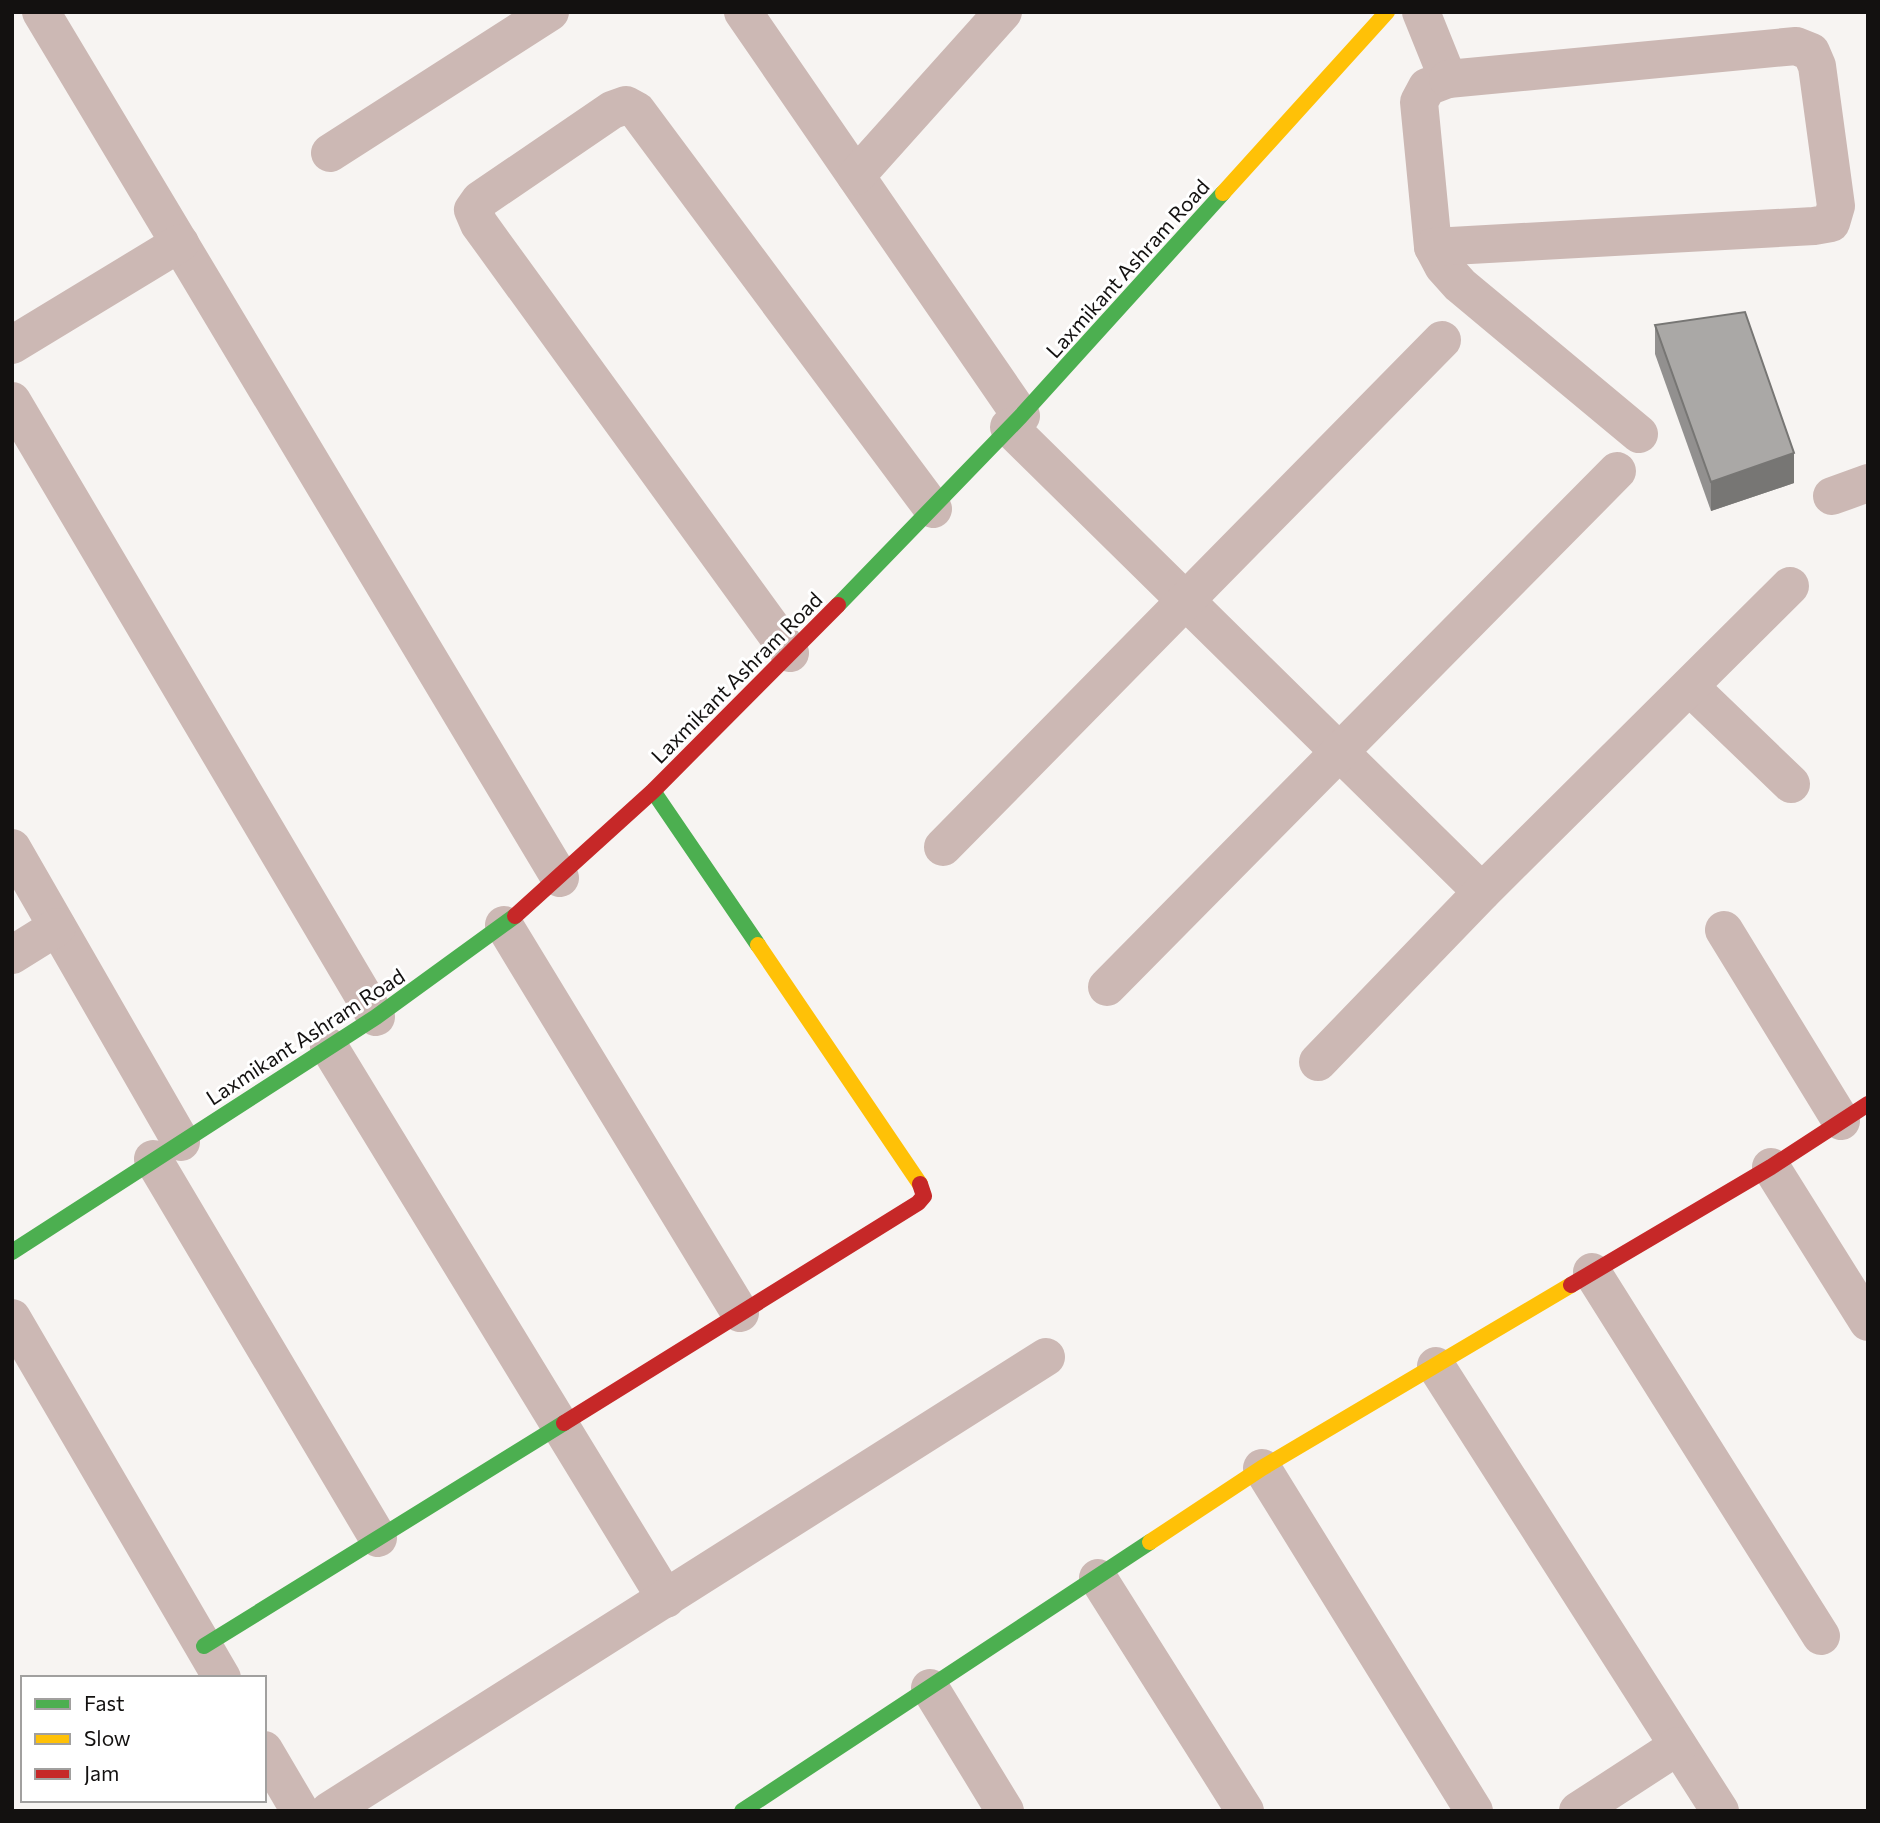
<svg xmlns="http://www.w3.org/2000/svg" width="1880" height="1823" font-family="Commissioner,sans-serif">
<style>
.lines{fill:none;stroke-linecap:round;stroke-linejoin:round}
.street{stroke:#ccb8b4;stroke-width:38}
.fast{stroke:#4caf50;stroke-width:16}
.slow{stroke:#ffc107;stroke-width:16}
.jam{stroke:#c62828;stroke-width:16}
.wall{fill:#92908f}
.shaded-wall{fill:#777674}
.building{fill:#aaa8a6;stroke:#777674;stroke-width:2}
.labels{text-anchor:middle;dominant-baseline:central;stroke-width:6;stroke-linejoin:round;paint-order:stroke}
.street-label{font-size:21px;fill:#131110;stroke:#fff}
</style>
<rect width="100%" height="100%" fill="#f7f4f2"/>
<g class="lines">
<g class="street">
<polyline points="41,12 560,878"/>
<polyline points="743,12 1021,416"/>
<polyline points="1421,12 1448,79 1427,87 1419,102 1433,247 1443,266 1460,285 1639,434"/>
<polyline points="330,153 550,12"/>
<polyline points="856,176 1003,12"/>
<polyline points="1433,247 1814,226 1831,223 1836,206 1817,66 1811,52 1796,46 1448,79"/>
<polyline points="12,345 180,243"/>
<polyline points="12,401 376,1017"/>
<polyline points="1009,427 1482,892"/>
<polyline points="1832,496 1868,483"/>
<polyline points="790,653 479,224 473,210 480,200 612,110 626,105 637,111 933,509"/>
<polyline points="1690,687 1791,784"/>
<polyline points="943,847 1442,340"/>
<polyline points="12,848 181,1142"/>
<polyline points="504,925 740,1313"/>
<polyline points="1724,930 1841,1121"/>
<polyline points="12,955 57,927"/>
<polyline points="1107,987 1617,471"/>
<polyline points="329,1047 666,1599"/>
<polyline points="1318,1062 1482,892 1790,586"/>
<polyline points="153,1159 378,1538"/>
<polyline points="1771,1167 1868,1322"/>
<polyline points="1592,1272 1821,1636"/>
<polyline points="12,1318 222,1678"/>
<polyline points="1436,1366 1720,1811"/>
<polyline points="1262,1468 1474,1811"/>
<polyline points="1098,1578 1245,1811"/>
<polyline points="930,1688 1005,1811"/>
<polyline points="264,1750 300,1811"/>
<polyline points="329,1811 1046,1357"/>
<polyline points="1578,1811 1678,1746"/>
</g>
<g class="fast">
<polyline points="838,605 1021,416 1223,193"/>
<polyline points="653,791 758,945"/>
<polyline points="12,1252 376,1017 515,916"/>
<polyline points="204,1646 564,1423"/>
<polyline points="742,1811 1150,1542"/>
</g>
<g class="slow">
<polyline points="1223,193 1387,12"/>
<polyline points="758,945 920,1184"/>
<polyline points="1150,1542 1262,1468 1571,1285"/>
</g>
<g class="jam">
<polyline points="515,916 653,791 838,605"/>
<polyline points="1571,1285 1771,1167 1868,1104"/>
<polyline points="564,1423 918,1203 924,1196 920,1184"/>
</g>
</g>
<polygon class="wall" points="1655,325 1794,483 1711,511 1655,354"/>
<polygon class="shaded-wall" points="1794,453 1794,483 1711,511 1711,482"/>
<polygon class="building" points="1745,312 1794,453 1711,482 1655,325"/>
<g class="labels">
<g class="street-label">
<text transform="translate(1127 268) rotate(-48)">Laxmikant Ashram Road</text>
<text transform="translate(736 677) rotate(-45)">Laxmikant Ashram Road</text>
<text transform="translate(305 1036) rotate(-33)">Laxmikant Ashram Road</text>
</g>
</g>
<rect width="1880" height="1823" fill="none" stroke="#131110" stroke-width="28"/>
<rect x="21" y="1676" width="245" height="126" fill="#ffffff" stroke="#a1a09f" stroke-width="2"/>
<rect x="35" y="1699" width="35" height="10" fill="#4caf50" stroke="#a1a09f" stroke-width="2"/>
<text x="84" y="1711" font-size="21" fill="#131110">Fast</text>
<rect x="35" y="1734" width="35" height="10" fill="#ffc107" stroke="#a1a09f" stroke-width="2"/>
<text x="84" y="1746" font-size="21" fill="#131110">Slow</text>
<rect x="35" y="1769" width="35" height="10" fill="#c62828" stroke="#a1a09f" stroke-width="2"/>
<text x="84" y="1781" font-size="21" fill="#131110">Jam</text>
</svg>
